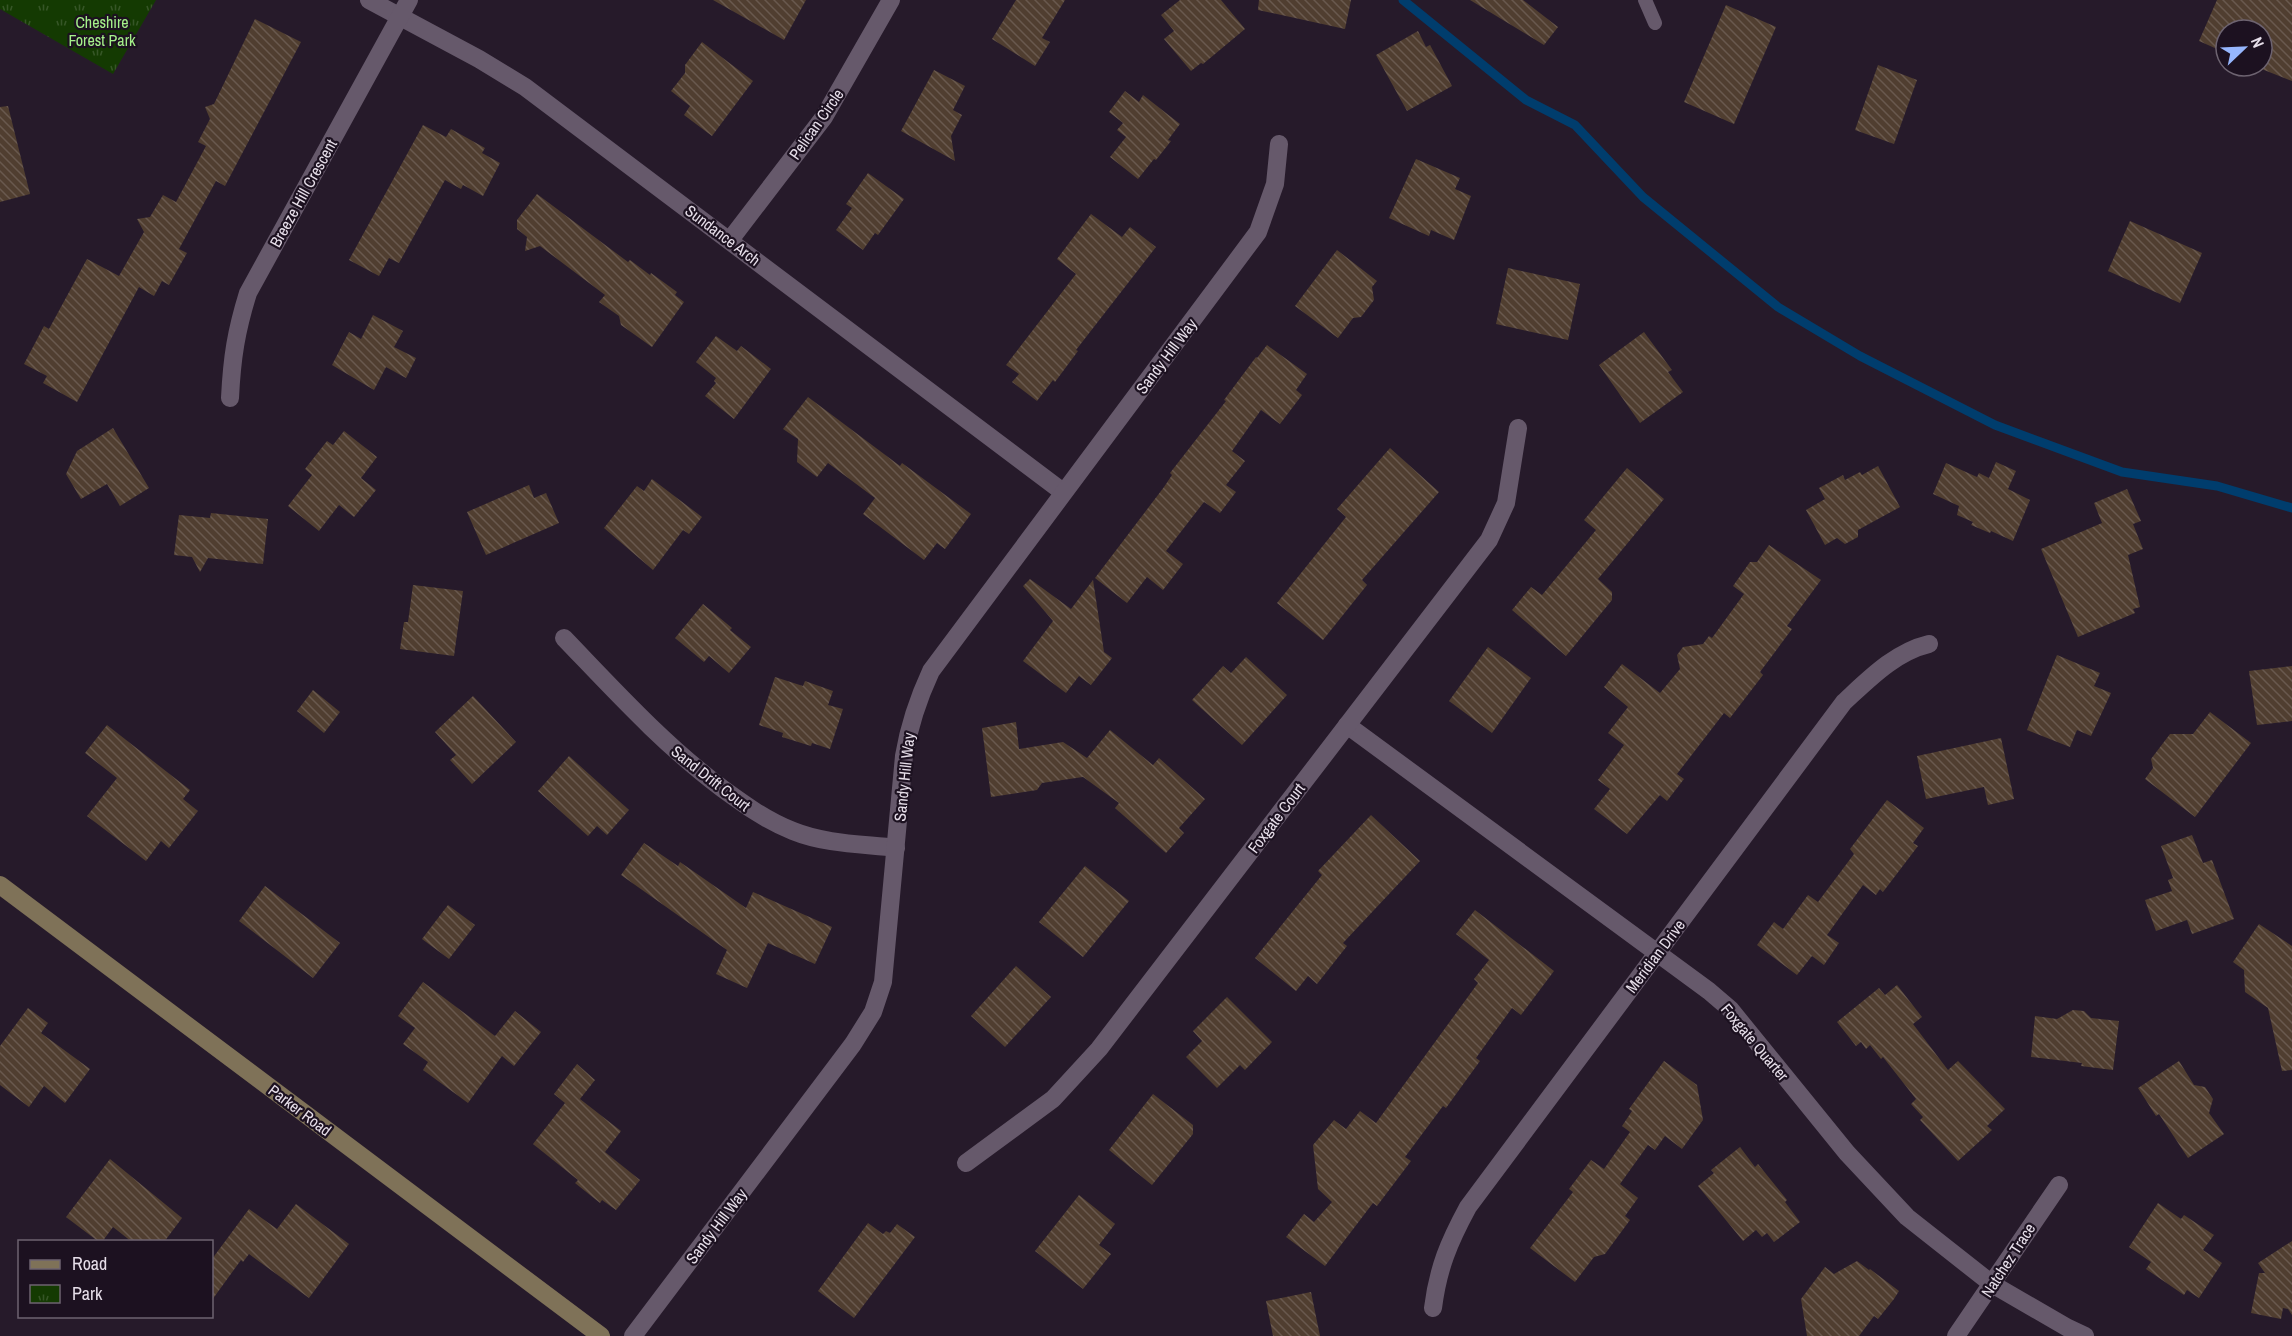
<svg xmlns="http://www.w3.org/2000/svg" width="2292" height="1336" font-family="'Archivo Narrow',sans-serif">
<style>
.park{fill:url(#park-tufts)}
.lines{fill:none;stroke-linecap:round;stroke-linejoin:round}
.stream{stroke:#003d6d;stroke-width:9}
.building{fill:url(#building-back-hatch)}
.lane{stroke:#66596b;stroke-width:14}
.street{stroke:#66596b;stroke-width:18}
.secondary{stroke:#7f7258;stroke-width:18}
.labels{text-anchor:middle;dominant-baseline:central;stroke-width:4.5;stroke-linejoin:round;paint-order:stroke}
.park-label{font-size:16px;fill:#a5f18a;stroke:#1c1120}
.street-label{font-size:16px;fill:#e6dee9;stroke:#1c1120}
</style>
<defs>
<pattern id="park-tufts" width="24" height="20" patternUnits="userSpaceOnUse" patternTransform="scale(1.5)"><rect width="24" height="20" fill="#143a02"/><path d="M3 7l-1-3M5 7V3M7 7l1-3M15 17l-1-3M17 17v-4M19 17l1-3" fill="none" stroke="#365627"/></pattern>
<pattern id="building-back-hatch" width="6" height="6" patternUnits="userSpaceOnUse" patternTransform="scale(1.5)"><rect width="6" height="6" fill="#503e30"/><path d="M-1 5l2 2M0 0l6 6M5-1l2 2" fill="none" stroke="#69594e"/></pattern>
</defs>
<rect width="100%" height="100%" fill="#261a2a"/>
<polygon class="park" points="0,0 156,0 113,74 0,9"/>
<g class="lines">
<polyline class="stream" points="1403,0 1526,100 1575,125 1643,197 1778,307 1860,356 1995,425 2122,472 2217,486 2292,508"/>
</g>
<g class="building">
<polygon points="713,0 806,0 784,40"/>
<polygon points="1016,0 1065,0 1042,38 1050,42 1035,66 992,39"/>
<polygon points="1180,0 1221,0 1245,29 1203,64 1201,63 1191,71 1164,39 1174,31 1161,15"/>
<polygon points="1259,0 1351,0 1345,29 1258,10"/>
<polygon points="1470,0 1523,0 1558,27 1544,45"/>
<polygon points="2217,0 2292,0 2292,81 2254,66 2262,66 2262,30 2226,30 2226,53 2199,41"/>
<polygon points="1726,5 1776,27 1734,124 1684,102"/>
<polygon points="255,19 301,42 225,186 216,181 179,249 187,253 169,285 162,281 154,296 139,287 77,402 43,383 47,376 24,364 44,326 49,329 87,259 119,276 144,232 137,219 150,217 163,195 176,202 206,146 198,142 210,119 205,107 214,104"/>
<polygon points="1418,31 1426,47 1430,45 1452,86 1407,111 1376,55"/>
<polygon points="702,42 753,81 712,136 684,115 690,106 671,91 685,73 685,65"/>
<polygon points="1878,65 1917,80 1894,144 1855,130"/>
<polygon points="934,70 965,86 953,110 962,115 951,136 955,161 901,131"/>
<polygon points="1125,91 1139,102 1143,95 1180,124 1168,140 1171,141 1156,160 1154,159 1138,179 1110,157 1126,137 1117,130 1123,123 1109,112"/>
<polygon points="8,106 30,194 0,202 0,107"/>
<polygon points="423,125 446,137 451,129 485,148 482,153 500,163 483,196 463,185 461,189 445,180 399,263 389,258 379,276 349,260"/>
<polygon points="1416,159 1460,178 1455,189 1471,196 1454,240 1431,230 1429,236 1389,218"/>
<polygon points="868,173 904,199 878,235 875,233 863,250 836,230 852,208 846,204"/>
<polygon points="537,194 628,262 630,260 650,275 651,273 677,292 675,295 684,302 652,347 621,325 619,316 599,302 605,295 540,246 525,251 527,237 517,229 517,220"/>
<polygon points="1091,214 1122,237 1130,227 1156,247 1076,350 1078,351 1055,382 1053,380 1037,401 1012,382 1019,374 1006,365 1076,274 1057,259"/>
<polygon points="2130,221 2202,253 2180,303 2108,271"/>
<polygon points="1337,250 1377,281 1372,287 1374,300 1361,317 1353,318 1338,338 1295,306"/>
<polygon points="1508,268 1580,284 1568,340 1496,324"/>
<polygon points="373,315 403,331 394,347 416,358 406,378 386,367 374,390 332,365 349,332 361,339"/>
<polygon points="1644,332 1672,370 1668,372 1683,392 1640,423 1599,365"/>
<polygon points="716,336 737,351 741,346 771,369 734,419 705,396 716,383 714,381 716,378 696,362"/>
<polygon points="1267,345 1307,374 1296,390 1302,395 1280,424 1261,410 1232,451 1245,461 1226,485 1236,492 1220,513 1204,502 1166,551 1183,564 1163,590 1147,577 1127,603 1095,578 1164,487 1172,475 1170,473 1226,401 1224,400 1256,357 1257,358"/>
<polygon points="808,397 900,466 902,463 971,514 945,549 937,543 924,560 863,514 875,498 828,463 817,477 797,462 798,439 783,429"/>
<polygon points="113,428 149,488 120,506 107,484 81,499 66,474 77,451"/>
<polygon points="344,431 377,457 361,478 376,490 354,517 339,505 319,531 288,506 312,475 305,469 327,441 333,445"/>
<polygon points="1390,448 1439,492 1362,580 1367,585 1323,640 1277,603 1346,517 1337,509"/>
<polygon points="1996,462 2016,471 2008,489 2030,500 2013,541 1991,531 1990,533 1971,525 1973,522 1957,515 1959,506 1933,494 1946,463 1977,477 1979,473 1989,478"/>
<polygon points="1878,466 1900,507 1858,530 1858,537 1845,544 1837,538 1825,545 1806,510 1825,499 1819,488 1843,475 1845,480 1860,472 1862,475"/>
<polygon points="1627,468 1664,499 1598,579 1612,592 1612,600 1566,656 1512,610 1531,587 1542,595 1596,530 1584,520"/>
<polygon points="652,479 702,517 689,534 683,530 653,570 604,528 637,486 644,491"/>
<polygon points="529,485 534,498 546,493 559,523 486,555 467,512"/>
<polygon points="2127,489 2141,521 2133,524 2143,549 2128,555 2140,607 2133,609 2135,613 2078,637 2041,549 2102,523 2094,503"/>
<polygon points="211,513 268,519 263,564 208,558 200,572 192,557 174,555 179,515 210,518"/>
<polygon points="1769,545 1821,580 1787,626 1792,629 1760,672 1763,675 1730,718 1724,713 1677,774 1684,779 1667,801 1660,795 1627,834 1594,809 1610,789 1598,780 1624,745 1608,733 1628,707 1604,687 1622,664 1660,693 1680,669 1677,655 1683,647 1703,644 1709,636 1712,638 1744,594 1733,586 1750,562 1757,562"/>
<polygon points="1030,579 1071,609 1093,580 1104,652 1112,658 1091,685 1079,676 1066,693 1023,661 1053,621 1023,586"/>
<polygon points="413,585 463,591 454,656 400,649 404,622 408,622"/>
<polygon points="703,604 732,628 730,630 751,647 729,673 709,656 704,662 675,638"/>
<polygon points="1488,647 1531,678 1492,733 1449,701"/>
<polygon points="2057,655 2100,673 2094,686 2111,693 2091,736 2077,730 2070,747 2027,730"/>
<polygon points="1246,657 1287,695 1242,745 1192,700 1223,666 1231,673"/>
<polygon points="2292,666 2292,721 2257,725 2249,671"/>
<polygon points="775,677 803,686 805,681 833,691 828,705 843,709 830,749 812,743 811,746 782,737 783,733 759,725"/>
<polygon points="313,690 340,712 324,733 297,711"/>
<polygon points="473,696 516,742 472,784 450,760 456,755 435,732"/>
<polygon points="2210,712 2251,743 2195,817 2145,779 2153,768 2151,759 2170,734 2193,734"/>
<polygon points="1016,722 1019,749 1063,742 1087,758 1110,730 1153,765 1159,758 1205,799 1179,828 1184,833 1166,853 1115,808 1119,803 1083,777 1042,783 1037,790 991,797 982,728"/>
<polygon points="107,725 190,790 183,799 198,811 169,848 161,841 146,861 87,816 117,778 85,753"/>
<polygon points="2001,738 2014,799 1988,805 1984,787 1926,799 1917,756"/>
<polygon points="569,756 629,810 607,835 597,826 588,836 538,791"/>
<polygon points="1887,800 1924,828 1913,843 1918,846 1883,892 1880,889 1876,895 1863,885 1827,935 1839,943 1824,965 1812,956 1797,975 1757,945 1774,922 1783,929 1808,895 1818,902 1854,854 1850,849"/>
<polygon points="1371,815 1420,861 1343,943 1347,946 1317,984 1308,976 1296,991 1255,958 1322,875 1318,871"/>
<polygon points="2192,835 2203,863 2212,860 2234,919 2192,934 2187,920 2156,931 2145,900 2172,891 2168,880 2173,878 2161,846"/>
<polygon points="644,843 678,866 680,862 746,908 753,892 832,927 815,964 768,943 747,988 716,974 727,950 621,875"/>
<polygon points="1085,866 1129,901 1083,957 1039,922"/>
<polygon points="265,886 340,943 313,978 239,921"/>
<polygon points="448,905 475,925 449,959 422,939"/>
<polygon points="1475,910 1554,971 1521,1015 1512,1008 1476,1058 1480,1061 1446,1108 1443,1106 1405,1157 1411,1161 1377,1206 1373,1203 1325,1266 1286,1237 1304,1214 1314,1222 1332,1202 1318,1189 1313,1145 1334,1120 1346,1129 1360,1111 1376,1123 1478,983 1474,979 1489,960 1456,934"/>
<polygon points="2259,924 2292,946 2292,1070 2282,1071 2268,1008 2245,992 2244,970 2233,962"/>
<polygon points="1016,966 1051,997 1005,1047 971,1016"/>
<polygon points="423,982 495,1036 515,1011 541,1032 514,1066 502,1056 468,1103 423,1070 428,1062 403,1044 415,1028 398,1016"/>
<polygon points="1897,985 1922,1017 1913,1024 1948,1070 1958,1061 2005,1109 1987,1126 1992,1130 1958,1161 1920,1120 1923,1117 1911,1104 1916,1099 1883,1057 1881,1059 1870,1045 1866,1049 1861,1042 1856,1046 1837,1022 1879,988 1885,995"/>
<polygon points="1227,997 1272,1042 1245,1070 1240,1065 1217,1088 1186,1057 1202,1041 1193,1031"/>
<polygon points="28,1008 48,1023 41,1033 90,1069 65,1103 44,1086 29,1107 0,1085 0,1046"/>
<polygon points="2073,1010 2084,1011 2091,1018 2119,1021 2113,1070 2081,1066 2082,1063 2031,1057 2035,1016 2057,1019"/>
<polygon points="1664,1061 1697,1085 1703,1120 1682,1149 1665,1136 1655,1150 1648,1145 1620,1184 1638,1198 1625,1216 1630,1220 1605,1254 1594,1257 1575,1282 1530,1248 1573,1192 1569,1189 1591,1160 1604,1169 1630,1132 1622,1126 1632,1111 1629,1109"/>
<polygon points="2179,1061 2194,1085 2205,1087 2213,1099 2209,1113 2224,1134 2188,1158 2159,1114 2156,1116 2138,1088"/>
<polygon points="577,1064 595,1080 580,1099 621,1131 605,1152 640,1180 616,1210 602,1200 600,1203 575,1183 578,1180 533,1144 565,1103 554,1094"/>
<polygon points="1153,1094 1193,1125 1193,1134 1152,1185 1109,1150"/>
<polygon points="1740,1147 1755,1167 1758,1164 1787,1200 1785,1202 1800,1222 1774,1242 1767,1233 1762,1237 1756,1230 1743,1241 1698,1186 1714,1173 1711,1170"/>
<polygon points="110,1159 182,1218 164,1242 132,1242 113,1227 102,1242 99,1242 66,1217"/>
<polygon points="1079,1195 1115,1224 1099,1245 1111,1254 1083,1289 1035,1251"/>
<polygon points="2158,1203 2181,1219 2184,1215 2214,1235 2203,1250 2222,1263 2199,1298 2187,1290 2184,1295 2146,1269 2151,1262 2129,1247"/>
<polygon points="296,1204 349,1244 309,1298 249,1254 243,1262 241,1260 212,1300 212,1259 249,1209 277,1229"/>
<polygon points="868,1223 883,1234 886,1231 890,1233 897,1224 915,1237 854,1318 818,1291"/>
<polygon points="2292,1241 2292,1315 2288,1309 2283,1308 2281,1319 2251,1313 2259,1273 2265,1273 2258,1263"/>
<polygon points="1857,1261 1869,1270 1870,1269 1899,1291 1894,1299 1878,1319 1874,1316 1859,1336 1807,1336 1801,1299 1825,1267 1834,1274"/>
<polygon points="1311,1292 1320,1336 1273,1336 1266,1301"/>
</g>
<g class="lines">
<polyline class="lane" points="1645,0 1655,23"/>
<g class="street">
<polyline points="369,0 479,59 525,87 1063,492"/>
<polyline points="730,240 824,117 891,0"/>
<path d="M230 398C232 357 236 332 248 293L409 0"/>
<path d="M564 638C615 691 664 745 723 789 745 805 767 821 793 831 825 844 862 844 896 848"/>
<polyline points="1347,725 1709,991 1730,1009 1847,1153 1907,1217 1992,1284 2068,1328 2085,1336"/>
<polyline points="966,1163 1053,1099 1099,1049 1489,540 1506,503 1518,428"/>
<path d="M1433 1308C1438 1268 1449 1242 1468 1207L1844 702C1869 679 1895 652 1929 644"/>
<path d="M633 1336 853 1044 873 1012 883 982 904 756C909 726 918 699 931 671L1258 232 1275 184 1279 144"/>
<polyline points="1956,1336 2059,1185"/>
</g>
<polyline class="secondary" points="0,885 601,1336"/>
</g>
<g class="labels">
<g class="park-label">
<text x="102" y="22">Cheshire<tspan x="102" dy="18">Forest Park</tspan></text>
</g>
<g class="street-label">
<text transform="translate(816 124) rotate(-55)">Pelican Circle</text>
<text transform="translate(303 193) rotate(-61)">Breeze Hill Crescent</text>
<text transform="translate(723 235) rotate(37)">Sundance Arch</text>
<text transform="translate(1166 356) rotate(-53)">Sandy Hill Way</text>
<text transform="translate(904 777) rotate(-84)">Sandy Hill Way</text>
<text transform="translate(711 778) rotate(38)">Sand Drift Court</text>
<text transform="translate(1276 818) rotate(-53)">Foxgate Court</text>
<text transform="translate(1655 956) rotate(-53)">Meridian Drive</text>
<text transform="translate(1755 1042) rotate(50)">Foxgate Quarter</text>
<text transform="translate(300 1110) rotate(37)">Parker Road</text>
<text transform="translate(716 1226) rotate(-53)">Sandy Hill Way</text>
<text transform="translate(2008 1260) rotate(-57)">Natchez Trace</text>
</g>
</g>
<rect x="18" y="1240" width="195" height="78" fill="#1c1120" stroke="#6d6370" stroke-width="1.5"/>
<rect x="30" y="1260" width="30" height="9" fill="#7f7258" stroke="#6d6370" stroke-width="1.5"/>
<text x="72" y="1270" font-size="18" fill="#e6dee9">Road</text>
<rect x="30" y="1285" width="30" height="18" fill="url(#park-tufts)" stroke="#6d6370" stroke-width="1.5"/>
<text x="72" y="1300" font-size="18" fill="#e6dee9">Park</text>
<g transform="translate(2244 48) rotate(67)"><circle r="28" fill="#1c1120" stroke="#6d6370" stroke-width="1.5"/>
<path d="M0-4.5L10 22L0 15L-10 22Z" fill="#96b6fd"/>
<text y="-9" font-size="16" font-weight="bold" text-anchor="middle" fill="#e6dee9">N</text>
</g>
</svg>
